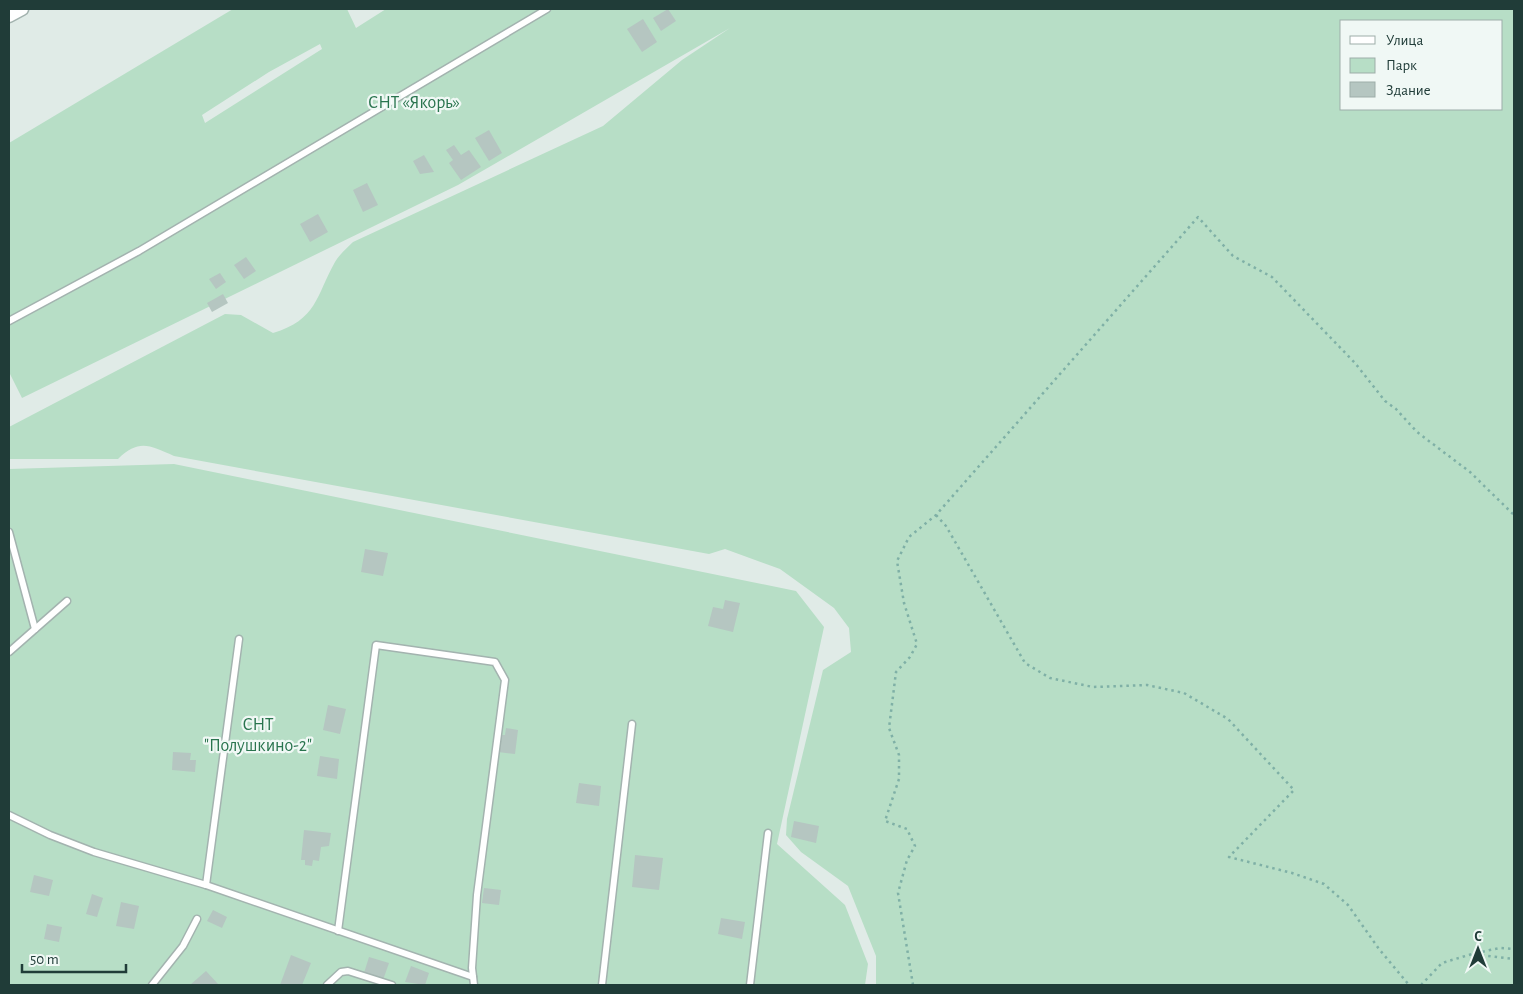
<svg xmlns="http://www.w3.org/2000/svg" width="1523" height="994" font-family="'Alegreya Sans',sans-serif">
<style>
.green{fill:#b7dec6;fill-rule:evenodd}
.building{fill:#b5c6c1}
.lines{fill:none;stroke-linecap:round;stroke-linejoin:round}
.lane-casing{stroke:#a3b3af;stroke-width:9}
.street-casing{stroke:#a3b3af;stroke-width:15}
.path{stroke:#7fb0a6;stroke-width:2.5;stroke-dasharray:2.5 4;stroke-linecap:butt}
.lane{stroke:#fff;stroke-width:6}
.street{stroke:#fff;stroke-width:12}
.labels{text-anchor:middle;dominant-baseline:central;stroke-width:4.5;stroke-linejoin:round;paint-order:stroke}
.park-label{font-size:18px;fill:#29744e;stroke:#f0f8f5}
</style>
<rect width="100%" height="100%" fill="#e0ebe7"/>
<g class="green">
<path d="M233 9H347L356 28 386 9H1514V985H876V956L848 886 801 852 786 835 787 819 823 670 851 652 849 628 834 608 780 569 725 549 709 554 174 456C149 445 139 439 118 459H9V427L225 314 241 315 273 333C317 320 316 296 335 262 339 255 347 248 353 242L603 126 682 60 730 28 458 185 22 398 9 372V143ZM1342 21H1502V109H1342ZM320 44 322 49 205 123 202 115 269 72Z"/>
<polygon points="174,464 796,591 824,627 777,844 845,905 868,964 865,985 9,985 9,469"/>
</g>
<g class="building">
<polygon points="668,9 676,21 661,31 653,18"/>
<polygon points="643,19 657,42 642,52 627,29"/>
<polygon points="489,130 502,153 489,161 475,138"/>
<polygon points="454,145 461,155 469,150 481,167 461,180 449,163 453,160 446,150"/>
<polygon points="424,155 434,172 420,174 413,161"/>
<polygon points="367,183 378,205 363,212 353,190"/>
<polygon points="318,214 328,232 310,242 300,224"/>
<polygon points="246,257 256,271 244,279 234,265"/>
<polygon points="220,273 226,282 216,289 209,279"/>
<polygon points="223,294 228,303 212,312 207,303"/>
<polygon points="365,549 388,553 383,576 361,572"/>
<polygon points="725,600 740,603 733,632 708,626 713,607 723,609"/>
<polygon points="328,705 346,709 340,734 323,730"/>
<polygon points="506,728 518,730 515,754 498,752 500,735 505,735"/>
<polygon points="173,752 191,753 190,760 196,760 195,772 172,770"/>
<polygon points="320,756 339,759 337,779 317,776"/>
<polygon points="579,783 601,786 599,806 576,803"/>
<polygon points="794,821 819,826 816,843 791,837"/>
<polygon points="304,830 331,833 329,846 321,847 319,861 313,860 312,866 305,865 305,860 301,860"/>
<polygon points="635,855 663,858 659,890 632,887"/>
<polygon points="34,875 53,880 49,896 30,892"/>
<polygon points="484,888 501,890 499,905 482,903"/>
<polygon points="92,894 103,898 97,917 86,914"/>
<polygon points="121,902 139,906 134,929 116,926"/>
<polygon points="213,910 227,917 222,928 207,921"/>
<polygon points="721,918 745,922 742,939 718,934"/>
<polygon points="47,924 62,927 59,942 44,939"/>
<polygon points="291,955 311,963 302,985 280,985"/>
<polygon points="369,957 389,963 383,980 364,973"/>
<polygon points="411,966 429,973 425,985 405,982"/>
<polygon points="206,971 219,985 190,985"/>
</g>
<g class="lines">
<defs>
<g id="lane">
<polyline points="9,321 139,251 547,9"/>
<polyline points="9,532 35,629"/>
<polyline points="9,652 67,601"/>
<polyline points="9,815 50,835 94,852 206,885 473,977"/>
<polyline points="206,885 239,639"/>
<polyline points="338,931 376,645 495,662 505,680 477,895 472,968 474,985"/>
<polyline points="152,985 183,946 197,919"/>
<polyline points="327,985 341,972 348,971 392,985"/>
<polyline points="602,985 632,724"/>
<polyline points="750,985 768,833"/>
</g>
<polyline id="street" points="9,16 22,9"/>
</defs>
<use href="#lane" class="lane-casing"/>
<use href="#street" class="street-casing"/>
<g class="path">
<polyline points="936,515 946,526 1025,663 1050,678 1093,687 1147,685 1184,693 1228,719 1294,790 1229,857 1292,873 1324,884 1348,905 1379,949 1409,985"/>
<polyline points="1476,953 1500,948 1514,949"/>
<polyline points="913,985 898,893 907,860 915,846 907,829 885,821 899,779 899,755 889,728 896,672 910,657 917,644 904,603 897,561 909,537 936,515 1198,217 1233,256 1272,277 1355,363 1385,401 1396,409 1417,432 1470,472 1514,515"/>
<polyline points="1421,985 1442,963 1472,954 1514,959"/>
</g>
<use href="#lane" class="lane"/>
<use href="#street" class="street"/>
</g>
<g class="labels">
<g class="park-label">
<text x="414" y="103">СНТ «Якорь»</text>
<text x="258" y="725">СНТ<tspan x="258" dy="21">"Полушкино-2"</tspan></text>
</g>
</g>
<rect width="1523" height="994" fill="none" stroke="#203c38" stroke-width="20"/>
<rect x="1340" y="20" width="162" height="90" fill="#f0f8f5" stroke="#9dada9"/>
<rect x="1350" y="36" width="25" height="8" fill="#ffffff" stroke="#9dada9"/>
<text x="1386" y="45" font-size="15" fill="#203c38">Улица</text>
<rect x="1350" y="58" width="25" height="15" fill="#b7dec6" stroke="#9dada9"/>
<text x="1386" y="70" font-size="15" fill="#203c38">Парк</text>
<rect x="1350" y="82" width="25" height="15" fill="#b5c6c1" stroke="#9dada9"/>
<text x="1386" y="95" font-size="15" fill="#203c38">Здание</text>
<g transform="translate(1478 949)" stroke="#f0f8f5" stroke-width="4" paint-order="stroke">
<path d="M0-4L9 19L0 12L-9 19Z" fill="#203c38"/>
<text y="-8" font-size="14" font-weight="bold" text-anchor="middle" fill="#203c38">С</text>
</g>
<path d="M22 964v8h104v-8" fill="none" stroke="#203c38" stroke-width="2.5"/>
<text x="30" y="964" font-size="15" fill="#203c38" stroke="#f0f8f5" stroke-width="4" paint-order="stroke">50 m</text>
</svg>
